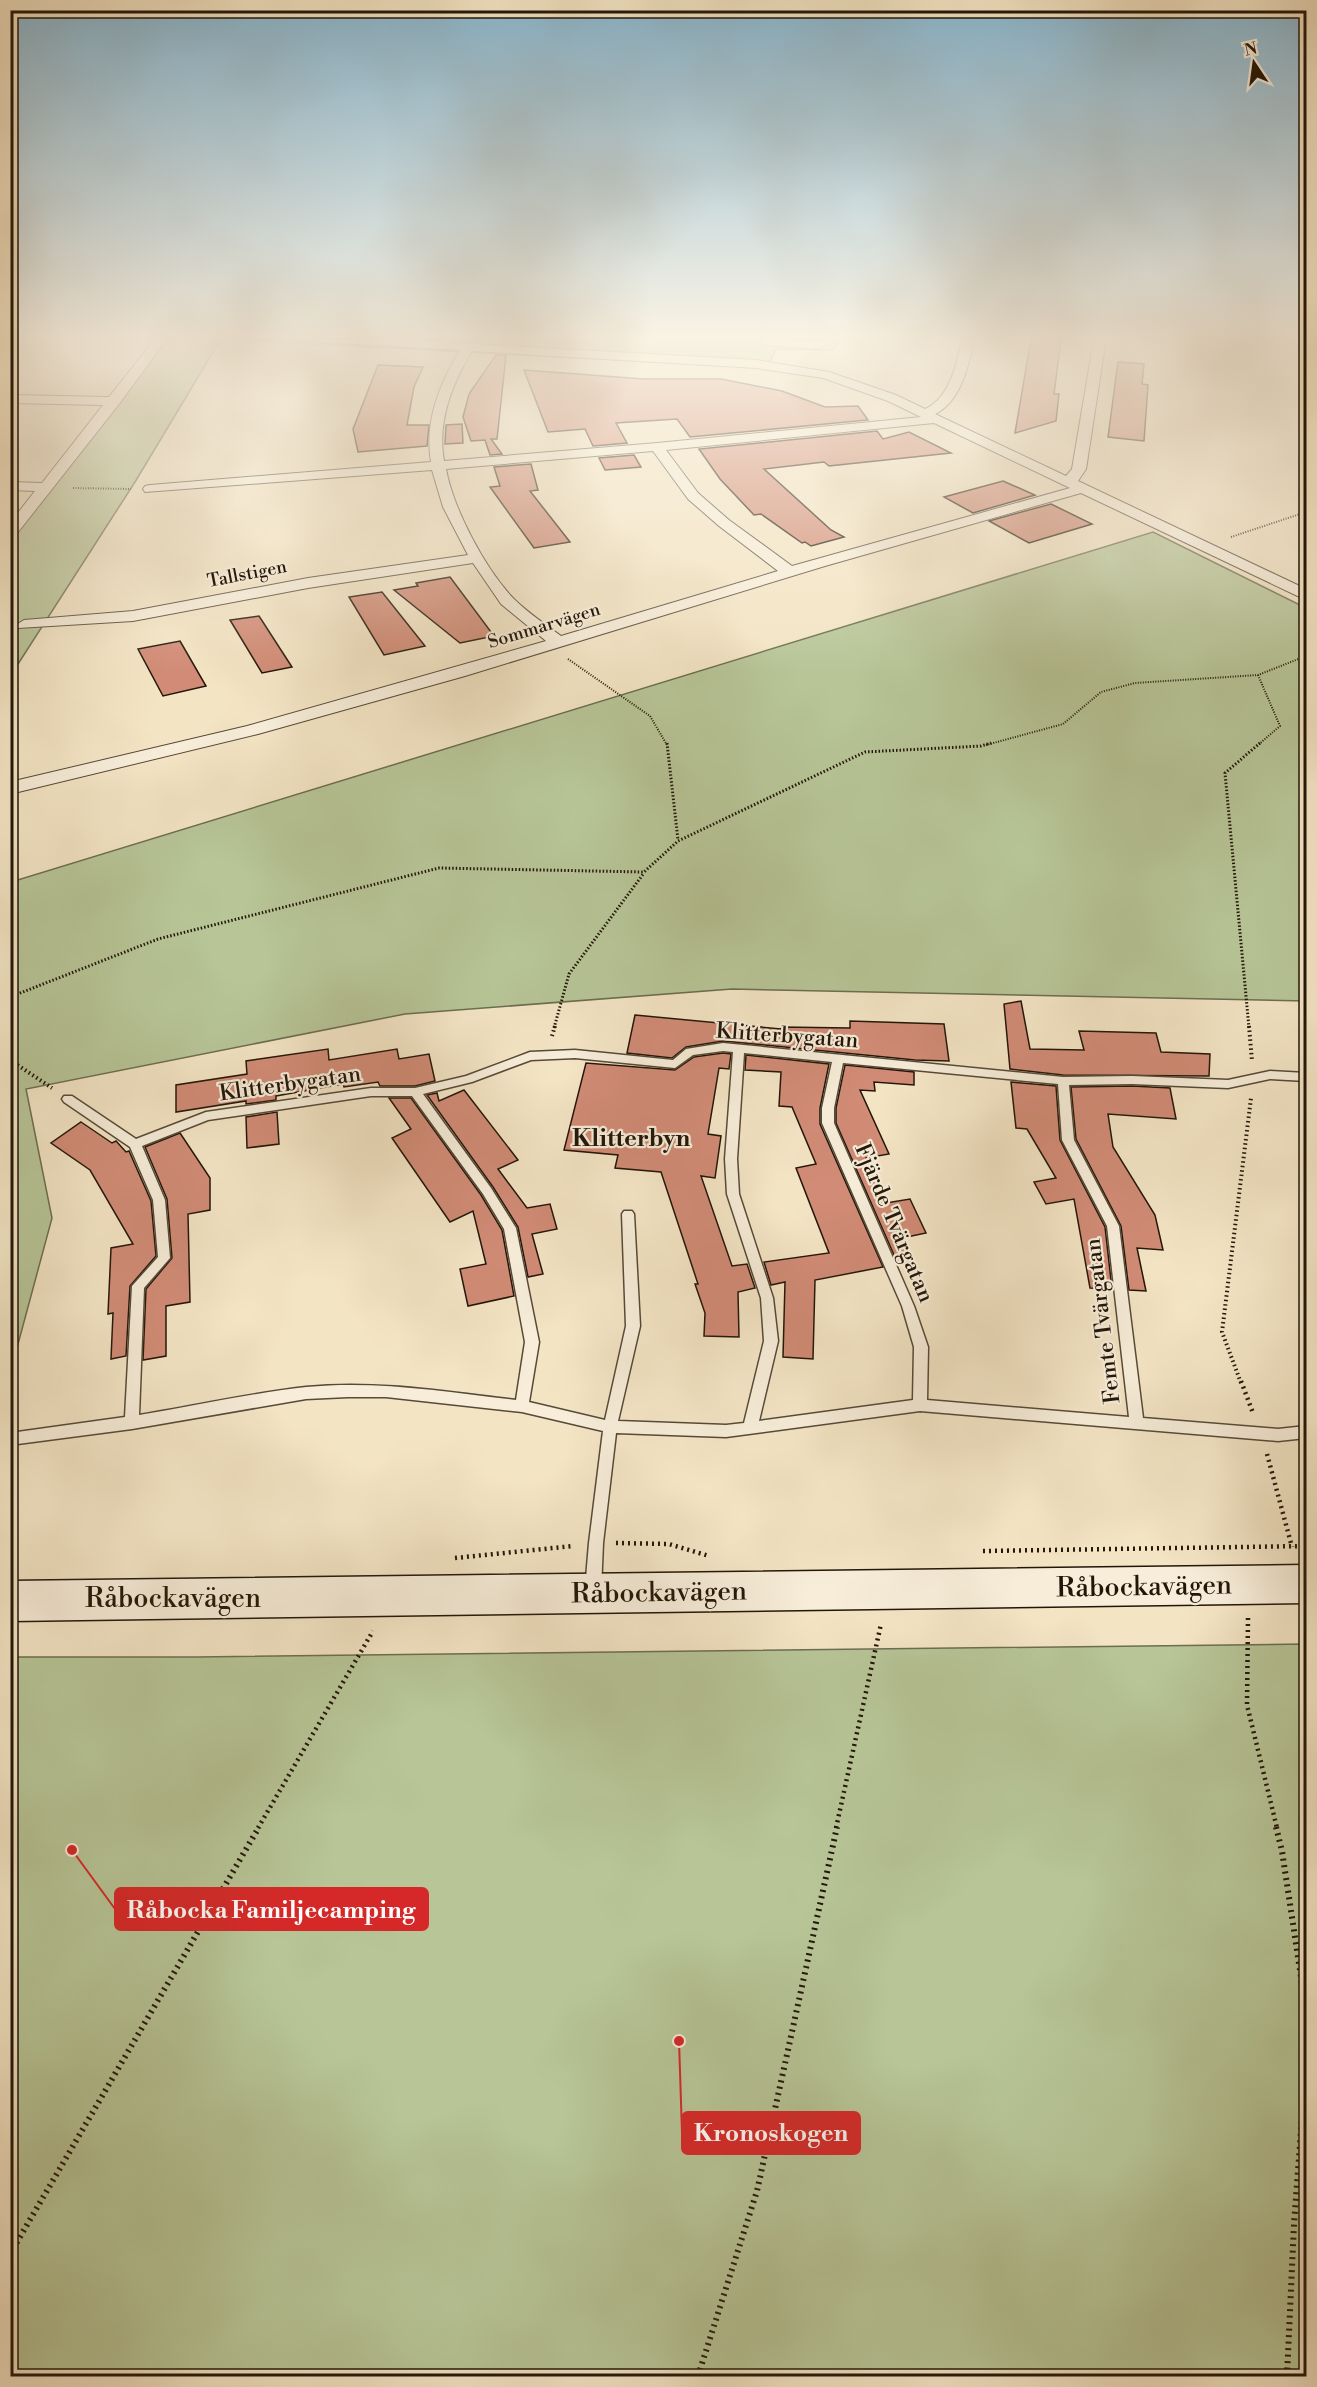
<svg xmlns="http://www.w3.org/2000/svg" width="1317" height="2387" font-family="'Libre Bodoni',serif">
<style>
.green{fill:#b7c597;stroke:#6c6e50;stroke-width:1.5}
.building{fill:#d18b76;stroke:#221609;stroke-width:1.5}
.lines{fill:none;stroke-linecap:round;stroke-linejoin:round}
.lane-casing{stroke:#564a38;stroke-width:3}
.street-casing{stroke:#564a38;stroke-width:2}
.secondary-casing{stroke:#221609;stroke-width:3}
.path-far4{stroke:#221609;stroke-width:2;stroke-dasharray:1 1.5;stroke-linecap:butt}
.path-far3{stroke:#221609;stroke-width:3;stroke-dasharray:1.5 2;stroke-linecap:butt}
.path-far2{stroke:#221609;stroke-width:4;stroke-dasharray:1.5 3;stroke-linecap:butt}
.path-far1{stroke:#221609;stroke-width:4.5;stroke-dasharray:2 4;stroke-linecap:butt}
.path{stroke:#221609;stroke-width:6;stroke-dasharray:2 4.5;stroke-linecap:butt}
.lane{fill:#f7edd9;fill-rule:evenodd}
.street{fill:#f7edd9;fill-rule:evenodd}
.secondary{fill:#f7edd9;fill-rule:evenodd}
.labels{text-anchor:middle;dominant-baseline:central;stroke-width:4.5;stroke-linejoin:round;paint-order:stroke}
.far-street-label{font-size:18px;fill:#221609;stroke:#f7edd9}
.street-label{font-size:22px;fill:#221609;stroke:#f7edd9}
.neighbourhood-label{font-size:24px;font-weight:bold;fill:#221609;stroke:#f7edd9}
.near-street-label{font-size:27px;fill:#221609;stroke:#f7edd9}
.leader{fill:none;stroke:#d62828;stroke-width:2}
.callout-dot{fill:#d62828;stroke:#f7edd9;stroke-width:2}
.callout{fill:#d62828;stroke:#d62828;stroke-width:2}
.callout-label{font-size:24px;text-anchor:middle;font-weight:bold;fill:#fff}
</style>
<rect width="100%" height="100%" fill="#f3e4c4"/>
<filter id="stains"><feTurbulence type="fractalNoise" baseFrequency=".00333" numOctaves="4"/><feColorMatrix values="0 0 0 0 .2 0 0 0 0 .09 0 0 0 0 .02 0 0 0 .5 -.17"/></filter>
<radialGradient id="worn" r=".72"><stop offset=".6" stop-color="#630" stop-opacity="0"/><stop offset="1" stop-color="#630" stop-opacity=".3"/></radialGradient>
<g class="green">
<polygon points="155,339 221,339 135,482 11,675 10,531"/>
<polygon points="222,339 841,339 832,350 776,349 767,368"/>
<polygon points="1153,532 1306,608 1306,1001 732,989 405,1014 26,1089 52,1218 11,1370 11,882"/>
<polygon points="1306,1644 1306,2376 11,2376 11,1657 196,1657"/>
</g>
<g class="building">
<polygon points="1031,339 1061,339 1054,394 1059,394 1056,421 1015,433"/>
<polygon points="496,355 506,355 497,439 491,439 502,454 490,455 485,440 471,441 463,417 469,394"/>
<polygon points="1118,362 1144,364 1142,384 1148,385 1144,441 1108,437"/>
<polygon points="378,365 423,367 414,387 407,425 429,425 427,446 358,452 353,429"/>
<polygon points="524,370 644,379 721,379 782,391 825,407 858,406 868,420 690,437 677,419 616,423 627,443 593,446 585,429 548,432"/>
<polygon points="462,424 463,443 445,444 446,425"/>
<polygon points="877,431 883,439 909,432 951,453 829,466 824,462 764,469 831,530 844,537 811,546 805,542 802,543 761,514 754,515 720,479 699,449"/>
<polygon points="634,455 641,467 605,470 599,458"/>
<polygon points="531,464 538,490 530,491 570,542 534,548 490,487 500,486 494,467"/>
<polygon points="1003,481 1035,495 973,513 944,497"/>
<polygon points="1051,504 1092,524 1029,543 989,521"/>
<polygon points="450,577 494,636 460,643 394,590 418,586 416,583"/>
<polygon points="382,592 425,646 384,655 349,597"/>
<polygon points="259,616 292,667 262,673 230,620"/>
<polygon points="180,641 206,686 163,696 138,649"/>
<polygon points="1021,1001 1030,1049 1084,1050 1079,1031 1156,1033 1161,1052 1210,1054 1209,1076 1063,1075 1010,1069 1004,1004"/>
<polygon points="635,1015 781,1029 781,1027 850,1028 850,1021 944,1024 949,1061 915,1060 723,1041 686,1047 672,1058 627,1053"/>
<polygon points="328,1049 329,1060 397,1049 399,1059 429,1054 435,1081 415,1086 380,1086 378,1082 344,1087 343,1084 276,1096 276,1100 246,1104 246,1101 176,1112 176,1085 247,1074 246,1061"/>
<polygon points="723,1053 731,1054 729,1069 719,1068 708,1134 721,1136 715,1178 701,1176 732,1266 747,1264 755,1288 738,1292 739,1337 704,1336 705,1313 695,1284 698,1284 661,1172 615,1168 618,1155 564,1150 586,1063 675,1070 694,1057"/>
<polygon points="746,1055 829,1064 820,1108 820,1124 883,1267 815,1280 813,1359 783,1357 785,1282 771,1285 764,1262 829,1253 796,1168 816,1164 792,1107 779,1106 781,1072 745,1070"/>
<polygon points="845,1065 914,1072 914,1085 874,1082 875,1091 860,1090 889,1154 866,1158 886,1203 910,1199 926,1233 902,1238 913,1262 898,1264 836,1123 836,1108"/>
<polygon points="1011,1082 1056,1086 1060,1140 1105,1227 1112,1289 1090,1288 1074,1199 1046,1204 1034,1182 1056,1178 1027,1129 1016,1128"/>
<polygon points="1132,1086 1170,1088 1176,1119 1108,1114 1113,1147 1155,1215 1163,1250 1137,1248 1146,1291 1129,1290 1121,1226 1076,1139 1071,1087"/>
<polygon points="464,1090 518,1160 498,1169 527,1208 550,1204 557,1229 532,1234 543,1274 528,1277 518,1227 493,1187 427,1095 437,1093 439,1101"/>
<polygon points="389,1098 411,1098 481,1195 502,1230 514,1296 468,1306 460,1269 486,1264 473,1211 450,1222 392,1138 411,1129"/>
<polygon points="277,1112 279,1144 247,1148 246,1117"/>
<polygon points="81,1122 112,1143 116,1141 126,1152 129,1151 151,1201 156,1256 130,1286 126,1356 111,1359 113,1313 108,1314 111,1248 133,1244 90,1170 51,1143"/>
<polygon points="180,1133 210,1178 210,1210 188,1214 190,1302 166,1306 166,1356 143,1360 146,1289 172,1258 167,1199 145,1147"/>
</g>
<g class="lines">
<defs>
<path id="lane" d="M723 1043 1063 1077 1132 1076 1228 1080 1270 1071 1306 1073V1081L1270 1079 1228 1088 1132 1084 1069 1085 1074 1140 1119 1226 1143 1418 1278 1429 1306 1426V1438L1278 1441 920 1411 726 1437 616 1433 603 1543 601 1590 598 1595 593 1597 588 1595 585 1590 589 1543 603 1431 522 1412 386 1397H348L306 1399 132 1429 10 1445V1433L125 1417 132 1286 158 1257 153 1200 130 1147 64 1102 62 1099 64 1096H72L136 1139 206 1112 371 1088H415L466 1076 530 1052 575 1050 673 1060 686 1049ZM723 1051 733 1052 725 1159 727 1194 761 1298 764 1341 744 1423 726 1425 618 1421 640 1326 634 1214 632 1211H624L622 1214 626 1326 605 1420 529 1402 539 1342 516 1228 491 1188 423 1094 472 1082 531 1060 575 1058 675 1068 693 1055ZM744 1053 832 1062 822 1108V1123L902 1306 914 1347 913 1400 759 1421 778 1341 773 1298 739 1194 737 1159ZM843 1063 1058 1084 1062 1140 1107 1226 1129 1417 927 1400 928 1347 914 1306 834 1123V1108ZM371 1096H412L483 1194 504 1229 525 1342 516 1400C447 1392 377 1380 306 1387 252 1393 194 1406 139 1415L144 1288 170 1258 165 1200 142 1146 208 1120Z"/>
<g id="street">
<polygon points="155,339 167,339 119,404 15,536 10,537 10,523 35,491 10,490 10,482 42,483 103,405 10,403 10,395 109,397"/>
<path d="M314 339H384L756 360 829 372 896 395 925 409C950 398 957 363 962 339H974C969 364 961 402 935 414L1066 476 1072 469 1094 339H1106L1086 469 1078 481 1306 589V600L1081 493 825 566 465 676 258 734 10 794V782L247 726 546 641 501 604 473 563 308 588 133 621 18 628 16 625 24 620 133 611 308 578 468 555 443 507 432 470 145 492 143 489 145 486 150 485 431 462C424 421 440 384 460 350L320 342ZM472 351 756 368 823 378 888 401 921 417 657 443 444 461C437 421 452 384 472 351ZM934 423 1070 488 792 566 729 520 698 493 666 450ZM653 451 688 499 719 526 778 571 561 636C545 624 528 613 514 599 485 569 453 508 446 469Z"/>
<polygon points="766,339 815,342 824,339 841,339 816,349 768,345 762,342"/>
</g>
<polygon id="secondary" points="1306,1565 1306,1603 10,1621 10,1581"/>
</defs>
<use href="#lane" class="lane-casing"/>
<use href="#street" class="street-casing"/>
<use href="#secondary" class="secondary-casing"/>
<g class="path-far4">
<polyline points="73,488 131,489"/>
<polyline points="1231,537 1306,512"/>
<polyline points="568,659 650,716 667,745"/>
<polyline points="1258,675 1280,726 1258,745"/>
<polyline points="986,745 1063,724 1101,692 1135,683 1258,675 1306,656"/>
</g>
<g class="path-far3">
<polyline points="667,743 678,840"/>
<polyline points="10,997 158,939 439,868 644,872 678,841 865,752 981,746 991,743"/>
<polyline points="554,1028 569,974 644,873"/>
<polyline points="1249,1028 1225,773 1260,743"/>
</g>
<g class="path-far2">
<polyline points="1249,1026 1252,1061"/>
<polyline points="552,1036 555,1026"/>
<polyline points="10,1060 52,1088"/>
<polyline points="1241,1383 1222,1332 1251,1098"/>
</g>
<g class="path-far1">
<polyline points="1241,1381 1253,1413"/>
<polyline points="1267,1454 1292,1547"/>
<polyline points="616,1543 669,1544 709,1556"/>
<polyline points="983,1551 1306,1546"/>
<polyline points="455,1558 573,1546"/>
<polyline points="1248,1618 1247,1705 1277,1828"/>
<polyline points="258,1828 373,1631"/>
<polyline points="836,1828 881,1624"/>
</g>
<g class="path">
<polyline points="1276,1827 1282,1851 1306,2010"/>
<polyline points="10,2254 259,1827"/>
<polyline points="698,2376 757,2191 837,1827"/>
<polyline points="1287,2376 1294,2224 1306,2065"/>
</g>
<use href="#lane" class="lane"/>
<use href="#street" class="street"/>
<use href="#secondary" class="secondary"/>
</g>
<linearGradient id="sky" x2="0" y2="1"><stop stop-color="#89b8d2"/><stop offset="0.5" stop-color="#faf3e4"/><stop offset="1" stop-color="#faf3e4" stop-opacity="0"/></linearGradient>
<rect width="1317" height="673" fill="url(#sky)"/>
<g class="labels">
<g class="far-street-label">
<text transform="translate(247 574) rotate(-11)">Tallstigen</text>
<text transform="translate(544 626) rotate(-17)">Sommarvägen</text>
</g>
<g class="street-label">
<text transform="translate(787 1036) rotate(4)">Klitterbygatan</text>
<text transform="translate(290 1084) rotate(-8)">Klitterbygatan</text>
<text transform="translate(894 1223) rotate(67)">Fjärde Tvärgatan</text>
<text transform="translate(1103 1321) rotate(-97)">Femte Tvärgatan</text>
</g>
<g class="neighbourhood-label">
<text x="631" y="1139">Klitterbyn</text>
</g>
<g class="near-street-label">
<text transform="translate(1144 1587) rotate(-1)">Råbockavägen</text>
<text transform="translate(659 1593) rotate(-1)">Råbockavägen</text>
<text x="173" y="1599">Råbockavägen</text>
</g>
</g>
<path class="leader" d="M72 1850L115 1909M679 2041L682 2133"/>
<g class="callout-dot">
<circle cx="72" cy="1850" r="6"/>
<circle cx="679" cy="2041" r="6"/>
</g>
<g class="callout">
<rect x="115" y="1888" width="313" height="42" rx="6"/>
<rect x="682" y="2112" width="178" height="42" rx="6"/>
</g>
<g class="callout-label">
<text x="271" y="1918">Råbocka Familjecamping</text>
<text x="771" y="2141">Kronoskogen</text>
</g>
<rect width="1317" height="2387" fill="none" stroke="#f3e4c4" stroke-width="36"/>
<rect x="12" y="12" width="1293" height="2363" fill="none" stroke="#221609" stroke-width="3"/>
<rect x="18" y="18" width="1281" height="2351" fill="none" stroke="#221609" stroke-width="1.5"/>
<g transform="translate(1254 63) rotate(347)" stroke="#f7edd9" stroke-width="4.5" paint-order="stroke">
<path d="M0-4.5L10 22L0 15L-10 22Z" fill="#221609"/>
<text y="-9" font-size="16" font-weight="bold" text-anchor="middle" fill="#221609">N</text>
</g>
<rect width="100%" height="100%" filter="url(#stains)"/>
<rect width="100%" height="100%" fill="url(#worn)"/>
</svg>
